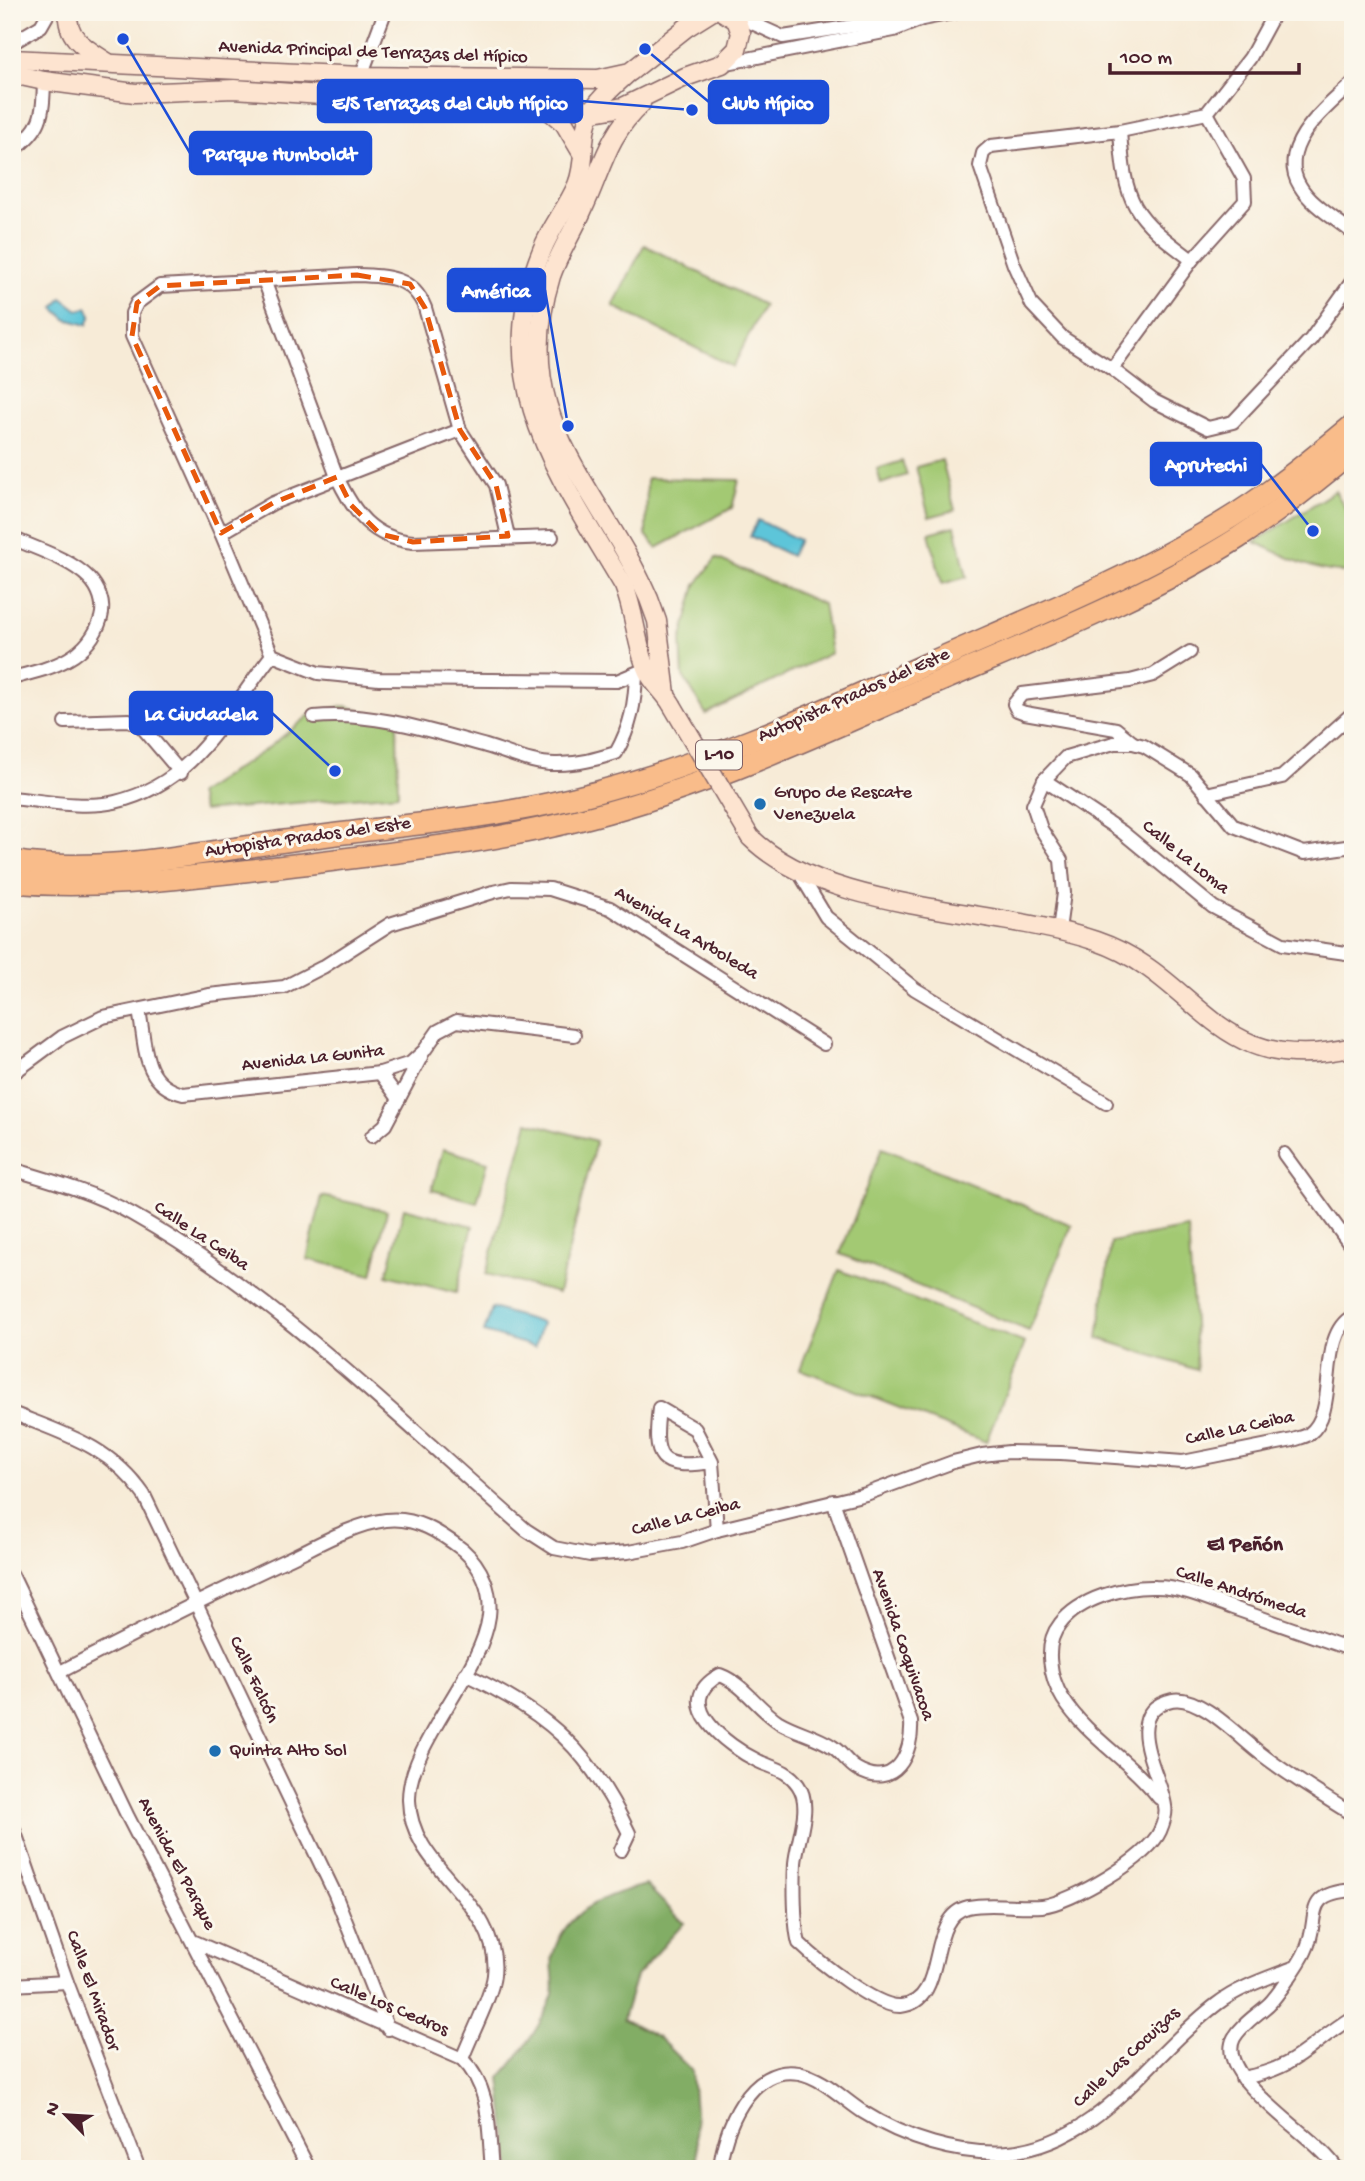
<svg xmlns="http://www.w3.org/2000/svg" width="1365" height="2181" font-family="'Gochi Hand',sans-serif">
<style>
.green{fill:#a3c973;stroke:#76744f;stroke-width:2}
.forest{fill:#82ad65;stroke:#666648;stroke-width:2}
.water{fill:#5dc5d9;stroke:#547282;stroke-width:2}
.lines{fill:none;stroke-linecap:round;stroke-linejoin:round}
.street-casing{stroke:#876667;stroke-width:16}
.secondary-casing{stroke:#876667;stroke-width:21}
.highway-casing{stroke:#876667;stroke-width:24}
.street{stroke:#fff;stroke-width:12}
.secondary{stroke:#fde4d0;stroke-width:18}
.highway{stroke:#f9bc8a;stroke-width:21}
.secondary-bridge-casing{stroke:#876667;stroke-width:21;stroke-linecap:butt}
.secondary-bridge{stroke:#fde4d0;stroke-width:18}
.marked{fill:none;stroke:#e8590c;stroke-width:5;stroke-dasharray:14 9;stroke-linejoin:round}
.poi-dot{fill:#1f6fb2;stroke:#fbf7ec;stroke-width:2.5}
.labels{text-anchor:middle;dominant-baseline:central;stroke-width:6;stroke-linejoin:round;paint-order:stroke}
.shield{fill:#fbf7ec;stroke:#7f6065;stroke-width:2}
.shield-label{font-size:18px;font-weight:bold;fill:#4a1f2b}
.street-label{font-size:19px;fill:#4a1f2b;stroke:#fbf7ec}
.poi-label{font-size:19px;fill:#4a1f2b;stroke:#fbf7ec;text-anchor:start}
.neighbourhood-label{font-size:21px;font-weight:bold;fill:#4a1f2b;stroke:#fbf7ec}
.leader{fill:none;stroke:#1d4ed8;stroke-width:2.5}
.callout-dot{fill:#1d4ed8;stroke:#fbf7ec;stroke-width:2.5}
.callout{fill:#1d4ed8;stroke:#1d4ed8;stroke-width:2.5}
.callout-label{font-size:21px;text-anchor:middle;font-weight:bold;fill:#fff}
</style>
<rect width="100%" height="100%" fill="#fbf7ec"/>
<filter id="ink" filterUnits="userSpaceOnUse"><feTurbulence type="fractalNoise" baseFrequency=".0143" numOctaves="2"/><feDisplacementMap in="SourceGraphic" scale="14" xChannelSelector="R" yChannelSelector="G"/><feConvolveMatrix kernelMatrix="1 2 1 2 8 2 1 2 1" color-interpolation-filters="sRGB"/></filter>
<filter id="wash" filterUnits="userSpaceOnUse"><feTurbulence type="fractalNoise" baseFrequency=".00686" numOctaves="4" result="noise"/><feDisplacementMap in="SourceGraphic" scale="28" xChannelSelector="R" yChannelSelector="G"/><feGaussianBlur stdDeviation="1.57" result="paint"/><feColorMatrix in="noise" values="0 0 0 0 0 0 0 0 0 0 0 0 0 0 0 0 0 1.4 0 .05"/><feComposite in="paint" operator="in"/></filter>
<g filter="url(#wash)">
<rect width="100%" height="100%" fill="#f7ebd7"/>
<g class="green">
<polygon points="644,245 764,305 733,367 613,306"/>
<polygon points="942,460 955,510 929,517 916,467"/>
<polygon points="902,461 907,475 881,484 877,469"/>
<polygon points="647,478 739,480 732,508 657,548 646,535"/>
<path d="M1335 491 1353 520V571C1321 577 1284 555 1255 542Z"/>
<polygon points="955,526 967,577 942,584 929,533"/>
<polygon points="716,558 823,604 831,653 706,714 683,676 681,641 696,585"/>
<polygon points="346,706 397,722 398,794 203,811 198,794 268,748 315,711"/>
<polygon points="528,1122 596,1141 558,1293 486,1274"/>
<polygon points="882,1148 1072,1225 1029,1331 840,1254"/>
<polygon points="443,1149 488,1162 477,1202 432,1190"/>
<polygon points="322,1196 387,1211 372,1275 307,1259"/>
<polygon points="404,1208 473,1226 456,1293 387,1275"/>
<polygon points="1188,1228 1197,1370 1098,1338 1111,1242"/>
<polygon points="839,1270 1025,1343 986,1442 800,1369"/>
</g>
<path class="forest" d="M646 1885 684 1923 636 1976 623 2019 658 2037 692 2071 699 2169H510L500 2078C520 2055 541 2026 552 1997 557 1985 550 1968 553 1955 564 1911 606 1894 646 1885Z"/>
<g class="water">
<polygon points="62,298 78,310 87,308 91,315 87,325 66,319 54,308"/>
<polygon points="758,520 799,540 791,556 750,536"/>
<polygon points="492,1308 542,1323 535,1347 484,1332"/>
</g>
</g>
<g filter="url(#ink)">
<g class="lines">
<defs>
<g id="street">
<polyline points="1275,12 1250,58 1207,113 1120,131 991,146 983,153 980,166 1014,265 1032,305 1063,338 1112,369 1154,401 1208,428 1233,422 1311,339 1353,280"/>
<polyline points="732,14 783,37 892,20 909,21"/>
<polyline points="12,43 41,26 49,12"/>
<polyline points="722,64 894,30 922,19 958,12"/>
<polyline points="361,76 385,12"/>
<path d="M1353 83C1328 106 1275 146 1300 186 1311 205 1336 219 1353 233"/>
<path d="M1120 131C1125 205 1132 215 1192 260"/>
<path d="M12 151C42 129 43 117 44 81"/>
<path d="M264 280 337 477C354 513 372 538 413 542L552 537"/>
<polyline points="1112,369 1192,260 1245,201 1244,179 1207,113"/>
<polyline points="221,533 273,503 460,430"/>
<path d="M508 536 496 485 460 430 425 308C413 277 388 276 357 275L160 286 137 303 132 313V336L221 533 272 655 318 673 379 679 617 681 653 666"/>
<path d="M12 538C37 549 70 559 89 578 99 588 105 604 101 618 88 660 51 668 12 678"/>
<path d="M314 717C370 711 432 731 486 746 510 753 533 765 558 764 579 764 596 759 616 753 631 726 635 704 636 674"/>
<polyline points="65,722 129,720 142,727 181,773"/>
<polyline points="1133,743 1116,729 1025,713 1017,710 1014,704 1022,694 1130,681 1153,675 1190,652"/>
<polyline points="1044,780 1122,832 1213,907 1283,944 1353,954"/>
<polyline points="1206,794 1282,777 1353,713"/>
<path d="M12 798C44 801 83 809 115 802 197 783 224 716 272 655"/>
<polyline points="797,869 826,917 915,989 1106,1103"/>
<polyline points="1059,930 1064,893 1061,860 1041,829 1033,805 1044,780 1066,757 1114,743 1133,743 1144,746 1191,775 1234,826 1304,853 1353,846"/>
<path d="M139 1010C146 1046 142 1084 183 1094L380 1073 411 1063 424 1051 438 1031 457 1021 574 1035"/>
<polyline points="380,1073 399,1099"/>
<polyline points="12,1074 62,1037 103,1017 209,995 284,987 323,967 390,924 493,892 511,888 550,889 610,908 824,1044"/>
<polyline points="372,1136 385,1125 421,1057"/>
<polyline points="1284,1154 1353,1249"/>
<path d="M12 1169C53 1181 95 1193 132 1214 276 1295 402 1422 526 1530L554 1548 590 1555 628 1552 682 1542 717 1530 866 1494 953 1462 982 1455 1009 1452 1061 1453 1183 1462 1293 1440C1298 1438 1305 1437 1309 1434 1341 1411 1315 1336 1353 1316"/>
<path d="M12 1413C65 1434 110 1446 144 1495L335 1894 388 2029"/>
<path d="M712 1462C658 1470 653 1459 659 1408L695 1429 712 1462 717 1530"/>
<path d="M833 1501 911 1722C913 1753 895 1791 857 1769 848 1764 842 1753 833 1747 817 1736 796 1732 779 1722 757 1708 744 1684 720 1675 669 1702 727 1746 758 1761 773 1768 788 1770 798 1785 813 1806 797 1840 795 1863 794 1882 794 1926 799 1943 818 1961 876 2008 901 2006 950 2001 924 1917 968 1907 991 1902 1018 1908 1042 1906 1071 1903 1148 1858 1160 1831 1163 1824 1167 1814 1165 1806 1162 1777 1118 1712 1172 1700 1199 1694 1240 1738 1260 1753 1289 1776 1322 1795 1353 1815"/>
<polyline points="12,1575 128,1817 309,2169"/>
<path d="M60 1672C135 1633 211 1595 288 1559 318 1545 353 1524 386 1520 415 1516 441 1533 463 1550 482 1567 492 1591 489 1616 482 1673 408 1744 409 1800 410 1871 502 1901 494 1975 492 1996 470 2037 462 2059"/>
<path d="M465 1674C548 1713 590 1750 629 1833L621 1850"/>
<path d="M1159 1798C1131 1761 1088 1738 1063 1699 1050 1678 1043 1645 1060 1624 1080 1598 1124 1586 1156 1587 1182 1587 1208 1599 1233 1608 1273 1622 1313 1636 1353 1650"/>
<polyline points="12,1824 67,1982 139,2169"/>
<path d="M195 1942 462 2059C492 2088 488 2131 492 2169"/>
<polyline points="12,1985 67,1982"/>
<path d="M1242 2078C1299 2068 1308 2044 1353 2017"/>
<path d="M720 2169C723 2130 750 2064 799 2073 823 2078 843 2099 863 2112 904 2138 959 2156 1009 2152 1101 2143 1149 2055 1217 2004 1239 1987 1268 1978 1293 1968"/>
<path d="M1337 2169C1318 2136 1213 2078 1234 2038 1242 2024 1257 2015 1269 2004 1277 1996 1300 1963 1305 1952 1322 1918 1299 1894 1353 1890"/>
</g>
<g id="secondary">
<path d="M68 12C66 39 87 49 107 62"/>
<polyline points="12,59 361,76 598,79 630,72 687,27 711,12"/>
<polyline points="12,74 44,81 135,93 234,89 349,97 473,96 536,100 594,112 623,107 685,77 722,64 737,49 741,33 736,20 723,12"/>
<path d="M627 74C611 89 590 105 586 127 582 146 585 166 577 185 567 208 551 227 542 250 487 383 560 477 624 586 635 613 636 644 647 670 653 684 665 692 672 705"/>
<polyline points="539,102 564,123 583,155"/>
<path d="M641 104C607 135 602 169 583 209 573 232 559 253 551 276 507 419 598 482 649 599L657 621 666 694"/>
<path d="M750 837C826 913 996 907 1096 941 1202 977 1213 1080 1353 1047"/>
</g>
<g id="highway">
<path d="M12 861C99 875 198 853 285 841 379 827 477 821 570 799 695 769 810 717 927 664 1026 620 1127 580 1220 524 1267 496 1311 460 1353 425"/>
<path d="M12 882C101 890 189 877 278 867 375 855 475 845 570 822 689 794 801 742 913 693 1022 645 1137 602 1238 538 1278 512 1316 482 1353 451"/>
</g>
</defs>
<use href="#street" class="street-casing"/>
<use href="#secondary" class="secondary-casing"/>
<use href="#highway" class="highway-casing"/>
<use href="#street" class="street"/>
<use href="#secondary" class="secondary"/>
<use href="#highway" class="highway"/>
<defs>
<polyline id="secondary-bridge" points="672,705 750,837"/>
</defs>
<use href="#secondary-bridge" class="secondary-bridge-casing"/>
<use href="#secondary-bridge" class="secondary-bridge"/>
</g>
</g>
<path class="marked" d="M357 275 410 284 425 308 460 430 496 485 508 536 413 542 380 534 351 505 337 477 273 503 221 533 132 336 137 303 160 286Z"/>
<g class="poi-dot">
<circle cx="760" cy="804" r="7"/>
<circle cx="215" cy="1751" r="7"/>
</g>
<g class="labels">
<rect class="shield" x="696" y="740.5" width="46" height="29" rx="5"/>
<g class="shield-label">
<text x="719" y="755">L-10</text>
</g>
<g class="street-label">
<text transform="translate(373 53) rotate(2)">Avenida Principal de Terrazas del Hípico</text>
<text transform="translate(854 696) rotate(-24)">Autopista Prados del Este</text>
<text transform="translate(308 838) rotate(-8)">Autopista Prados del Este</text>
<text transform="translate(1185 858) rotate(39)">Calle La Loma</text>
<text transform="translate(686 934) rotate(31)">Avenida La Arboleda</text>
<text transform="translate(313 1059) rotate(-6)">Avenida La Gunita</text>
<text transform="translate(201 1237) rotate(34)">Calle La Ceiba</text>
<text transform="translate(1240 1429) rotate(-12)">Calle La Ceiba</text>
<text transform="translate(686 1518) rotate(-14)">Calle La Ceiba</text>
<text transform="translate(1241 1593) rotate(18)">Calle Andrómeda</text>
<text transform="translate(902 1645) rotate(71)">Avenida Coquivacoa</text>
<text transform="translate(253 1680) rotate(65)">Calle Falcón</text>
<text transform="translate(176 1864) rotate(62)">Avenida El Parque</text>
<text transform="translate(92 1991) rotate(70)">Calle El Mirador</text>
<text transform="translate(389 2007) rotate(23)">Calle Los Cedros</text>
<text transform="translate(1127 2058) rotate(-43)">Calle Las Cocuizas</text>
</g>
<g class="poi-label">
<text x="774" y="793">Grupo de Rescate<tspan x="774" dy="22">Venezuela</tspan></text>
<text x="229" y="1751">Quinta Alto Sol</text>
</g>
<g class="neighbourhood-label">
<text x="1245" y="1546">El Peñón</text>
</g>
</g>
<path class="leader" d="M692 110L582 101M645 49L709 102M123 39L190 153M568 426L545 290M1313 531L1261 464M335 771L272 713"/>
<g class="callout-dot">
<circle cx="692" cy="110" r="7"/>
<circle cx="645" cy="49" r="7"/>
<circle cx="123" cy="39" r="7"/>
<circle cx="568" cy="426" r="7"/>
<circle cx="1313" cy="531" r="7"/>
<circle cx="335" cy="771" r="7"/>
</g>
<g class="callout">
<rect x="318" y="80" width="264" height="42" rx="7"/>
<rect x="709" y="81" width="119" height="42" rx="7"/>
<rect x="190" y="132" width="181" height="42" rx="7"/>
<rect x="448" y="269" width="97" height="42" rx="7"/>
<rect x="1151" y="443" width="110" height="42" rx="7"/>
<rect x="130" y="692" width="142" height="42" rx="7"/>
</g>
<g class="callout-label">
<text x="450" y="109">E/S Terrazas del Club Hípico</text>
<text x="768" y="109">Club Hípico</text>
<text x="280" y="160">Parque Humboldt</text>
<text x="496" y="297">América</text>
<text x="1206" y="471">Aprutechi</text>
<text x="201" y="720">La Ciudadela</text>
</g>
<rect width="1365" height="2181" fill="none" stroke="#fbf7ec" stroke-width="42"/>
<g transform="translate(66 2115) rotate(295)" stroke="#fbf7ec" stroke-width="5" paint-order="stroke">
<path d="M0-5L12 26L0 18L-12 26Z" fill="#4a1f2b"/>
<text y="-10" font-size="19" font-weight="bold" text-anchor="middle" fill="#4a1f2b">N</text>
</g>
<path d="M1110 63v10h189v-10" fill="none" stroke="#4a1f2b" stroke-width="3.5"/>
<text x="1120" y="63" font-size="21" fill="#4a1f2b" stroke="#fbf7ec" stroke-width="5" paint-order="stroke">100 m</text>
</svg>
